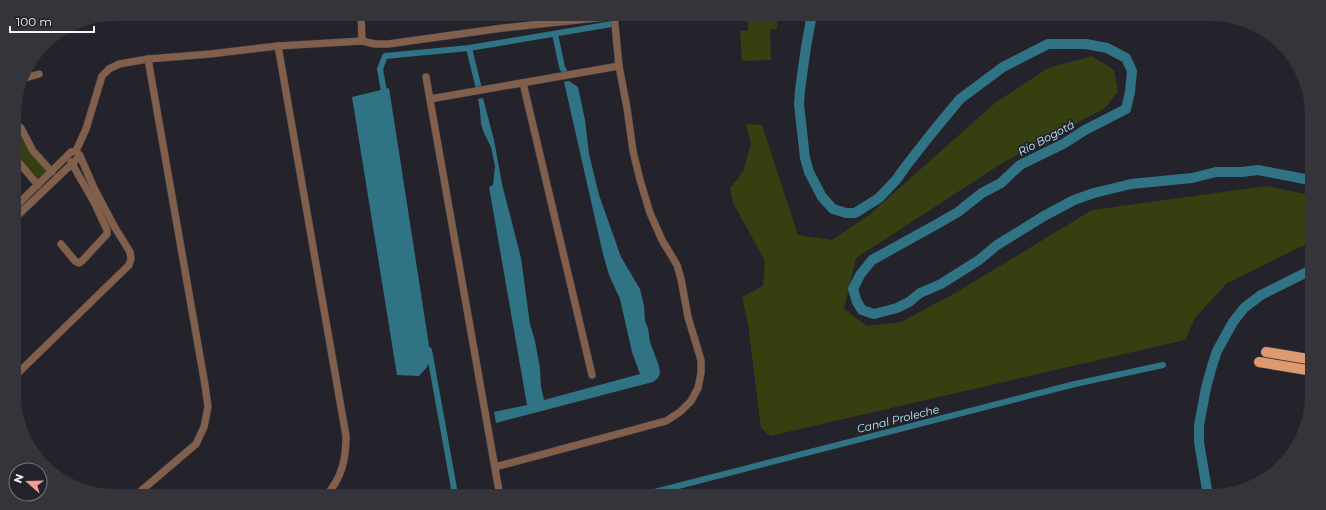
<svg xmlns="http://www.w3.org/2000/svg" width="1326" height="510" font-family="Montserrat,sans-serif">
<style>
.green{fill:#363f0f}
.water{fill:#2f7384}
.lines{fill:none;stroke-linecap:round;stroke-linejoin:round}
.canal{stroke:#2f7384;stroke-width:6}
.river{stroke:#2f7384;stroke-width:10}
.minor-casing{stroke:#414048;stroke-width:8}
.primary-casing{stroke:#414048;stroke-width:11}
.minor{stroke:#815f4b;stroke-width:7}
.primary{stroke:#df996e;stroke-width:10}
.labels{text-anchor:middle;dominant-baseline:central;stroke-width:3.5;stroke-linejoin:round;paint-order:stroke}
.water-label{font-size:11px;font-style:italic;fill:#b4ecfc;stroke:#24232b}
</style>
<rect width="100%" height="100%" fill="#24232b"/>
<g class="green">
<polygon points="747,14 777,14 777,29 770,29 771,60 742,61 740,31 748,31"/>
<polygon points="1092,56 1114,70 1118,91 1105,108 1004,162 856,258 844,309 867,326 901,322 957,292 1092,210 1267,186 1310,195 1309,243 1227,283 1195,318 1185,340 770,436 761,428 748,324 742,297 763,286 765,261 733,203 730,188 743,172 751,143 746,124 762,125 798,235 832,240 869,215 995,103 1048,68"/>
<path d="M14 127C23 133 23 141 28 149 33 157 41 164 47 171L38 179 18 157 14 155Z"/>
</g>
<g class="water">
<polygon points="569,81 578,87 585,120 589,154 599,195 621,257 640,289 644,306 645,321 648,328 650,342 659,366 660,373 658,378 653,382 496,423 494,412 527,405 489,187 493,185 495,166 491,147 484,133 481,124 480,110 478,99 483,98 494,140 502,184 521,258 530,324 535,341 540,368 541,387 544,400 640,374 632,352 620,299 609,275 603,254 564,82"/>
<polygon points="389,88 431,358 427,367 419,376 397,375 352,97"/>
<polygon points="755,490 757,492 757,495 754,496 732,496"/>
</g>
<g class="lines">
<g class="canal">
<polyline points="555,34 562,67 564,71"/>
<polyline points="469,48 479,89"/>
<polyline points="385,97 380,69 385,56 469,48 612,24"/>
<polyline points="429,350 455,494"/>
<polyline points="639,496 1075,384 1163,365"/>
</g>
<g class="river">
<polyline points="812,14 806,47 800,90 799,104 805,158 809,172 822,197 833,209 846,213 855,213 879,198 896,180 906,166 931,134 960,99 1003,67 1048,44 1086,44 1107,48 1126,58 1132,71 1130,92 1126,109 1085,130 1063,144 1020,165 1001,183 982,193 958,212 939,223 872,260 860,275 853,289 857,302 862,310 874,314 897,308 909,302 920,293 941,284 979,260 997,245 1044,216 1074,200 1094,193 1131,184 1192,178 1216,172 1242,172 1258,170 1310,180"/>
<polyline points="1208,496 1199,442 1199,425 1206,388 1212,366 1217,351 1233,322 1244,308 1261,295 1309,271"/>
</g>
<defs>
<g id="minor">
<polyline points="361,14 362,41"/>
<path d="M278 46 346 436C346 460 342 477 326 496"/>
<polyline points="426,77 499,491"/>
<polyline points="22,79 39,74"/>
<polyline points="523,83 592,375"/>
<polyline points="430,99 619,66"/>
<polyline points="14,123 21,128 33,151 52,172"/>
<polyline points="15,158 38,185"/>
<polyline points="15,207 71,152 76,151 86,129 102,76 109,69 119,64 148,59 210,54 278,46 362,41 375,44 388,44 503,28 615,16"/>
<polyline points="15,218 80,156"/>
<polyline points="61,244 75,261 79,263 82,261 107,234 107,230 94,202 71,162"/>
<polyline points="16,375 129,265 131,259 130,252 114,226 94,188 80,156 76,151"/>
<polyline points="39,461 40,462"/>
<polyline points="495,467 666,421 680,412 691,401 698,388 701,373 701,360 688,317 681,279 677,265 662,240 650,213 640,180 633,151 627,108 619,66 614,14"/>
<polyline points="135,496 196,444 204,427 208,407 205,385 148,59"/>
</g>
<g id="primary">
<polyline points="1266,352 1308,359"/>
<polyline points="1259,362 1307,370"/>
</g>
</defs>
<use href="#minor" class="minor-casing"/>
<use href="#primary" class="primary-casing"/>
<use href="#minor" class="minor"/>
<use href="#primary" class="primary"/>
</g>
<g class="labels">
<g class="water-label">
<text transform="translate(1046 138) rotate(-28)">Río Bogotá</text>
<text transform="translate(898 419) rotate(-14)">Canal Proleche</text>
</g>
</g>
<path d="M0 0H1326V510H0ZM115 21H1211A94 94 0 0 1 1305 115V395A94 94 0 0 1 1211 489H115A94 94 0 0 1 21 395V115A94 94 0 0 1 115 21Z" fill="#35343b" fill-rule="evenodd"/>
<g transform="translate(28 482) rotate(290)"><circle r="19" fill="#24232b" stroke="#77767d"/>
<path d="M0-3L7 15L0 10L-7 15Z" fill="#f59c90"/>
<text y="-6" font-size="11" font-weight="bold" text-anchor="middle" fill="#f3f3f8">N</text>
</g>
<path d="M10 26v6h84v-6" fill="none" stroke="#f3f3f8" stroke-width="2"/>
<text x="16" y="26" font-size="12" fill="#f3f3f8" stroke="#24232b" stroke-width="3" paint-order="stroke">100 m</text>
</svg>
